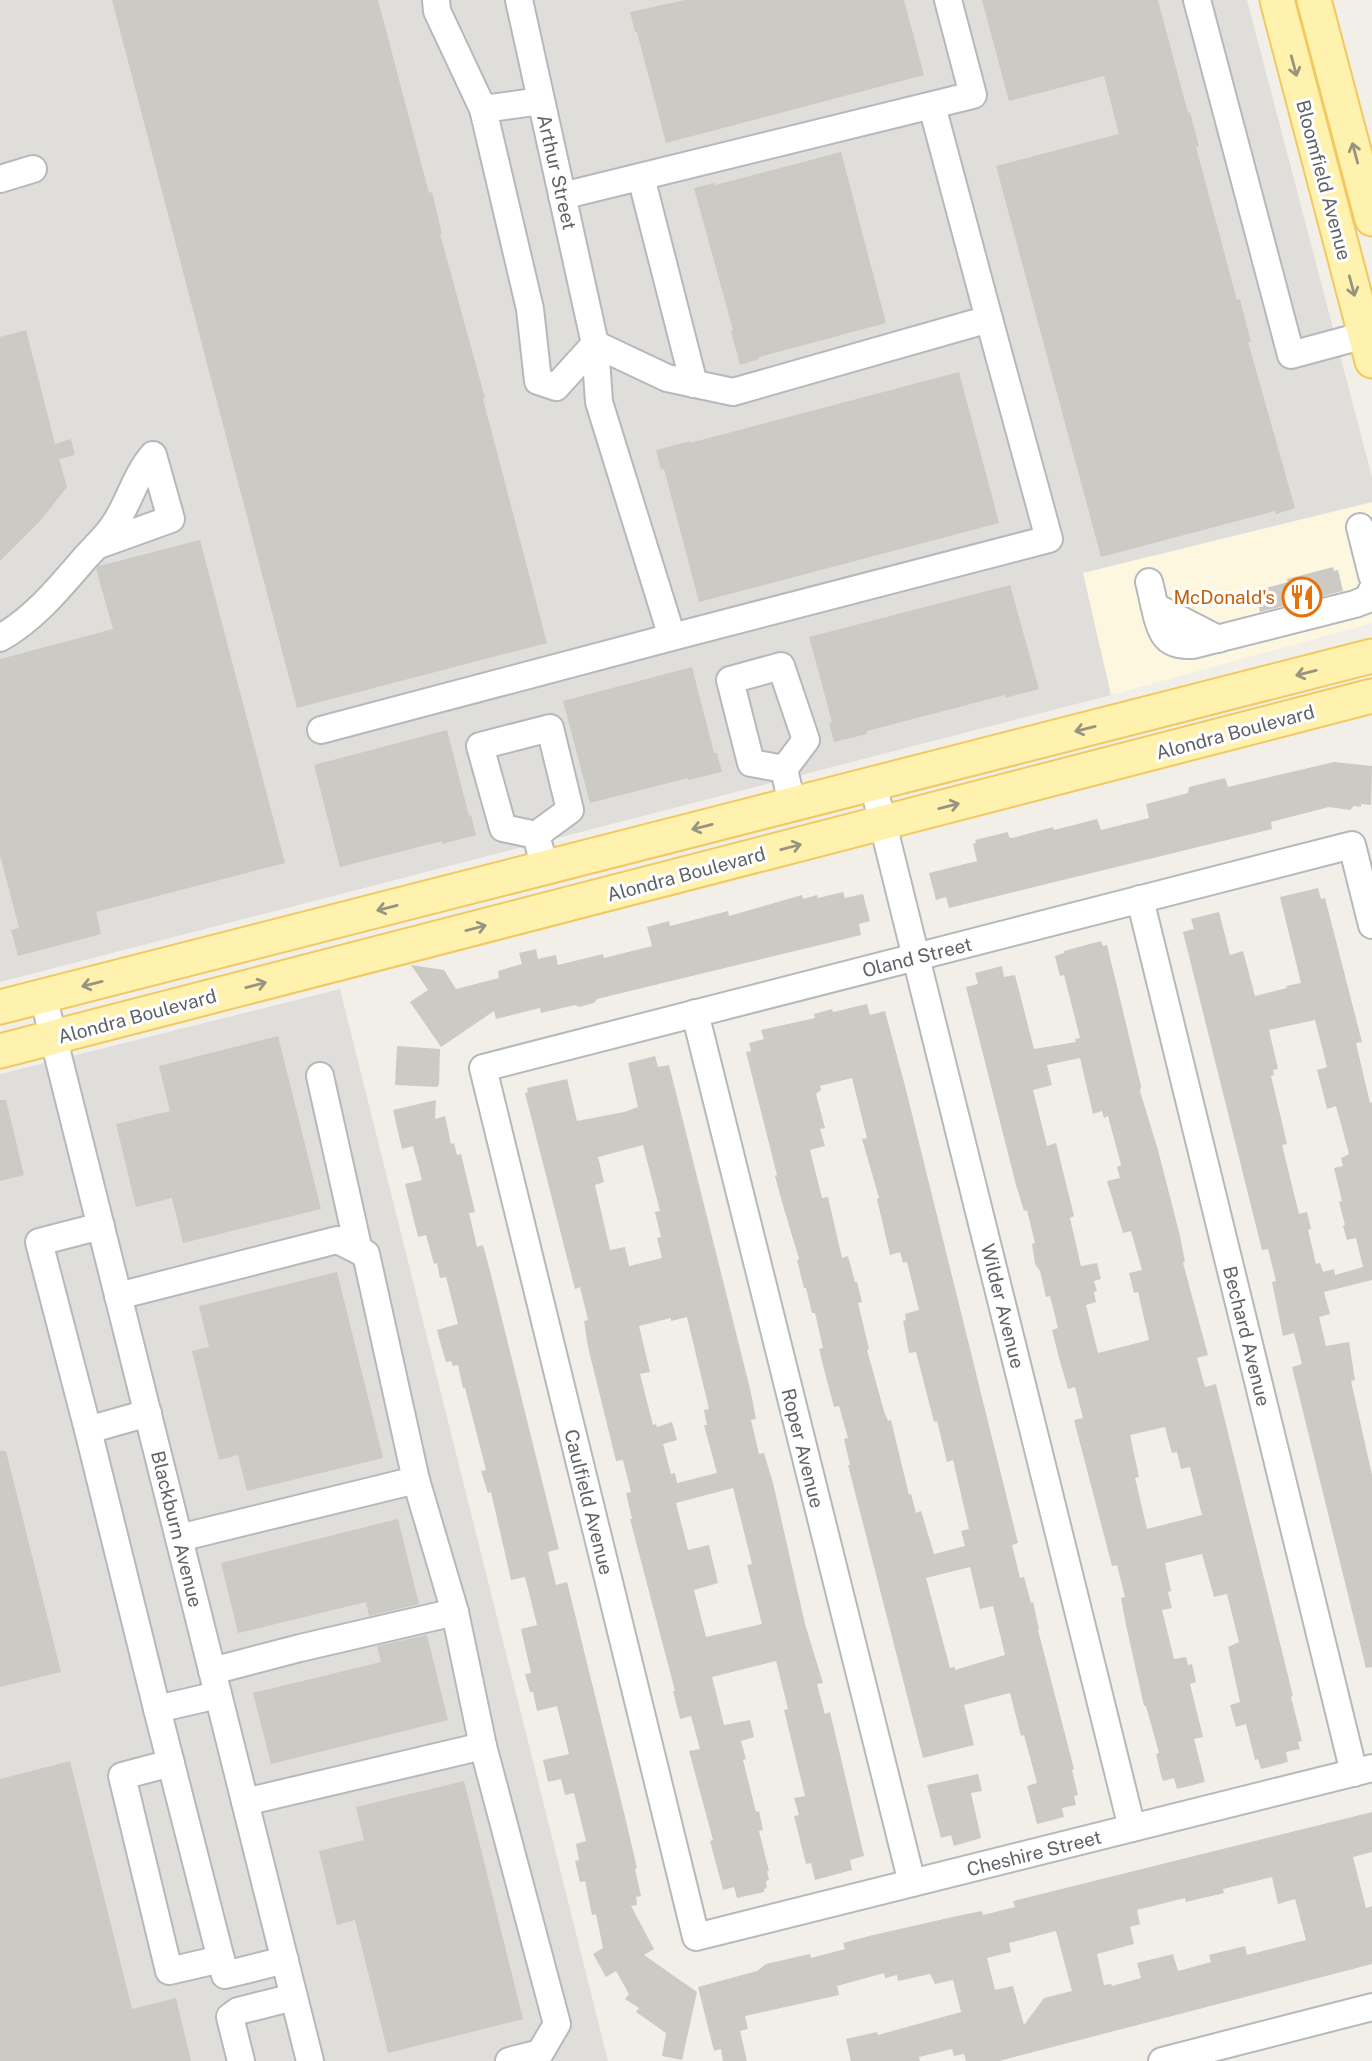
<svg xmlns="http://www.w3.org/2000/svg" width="1372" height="2061" font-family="'Public Sans',sans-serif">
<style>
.commercial{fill:#fef7e0}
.industrial{fill:#e0deda}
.building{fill:#cccac5;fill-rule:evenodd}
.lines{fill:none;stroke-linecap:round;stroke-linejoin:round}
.minor-casing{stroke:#b5b8bc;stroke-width:30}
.major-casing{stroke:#f2c960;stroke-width:37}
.minor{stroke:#fff;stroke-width:26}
.major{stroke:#fff2af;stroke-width:33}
.oneway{stroke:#979581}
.labels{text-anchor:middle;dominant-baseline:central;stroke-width:6;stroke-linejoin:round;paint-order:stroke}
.street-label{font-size:19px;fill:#5f6368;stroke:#fff}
.food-label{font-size:19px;fill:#c56008;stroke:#fff;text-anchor:end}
</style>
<rect width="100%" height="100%" fill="#f1efe8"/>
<polygon class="commercial" points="1372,502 1372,623 1111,695 1082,573"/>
<g class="industrial">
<polygon points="0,0 1247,0 1372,477 1372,502 1083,573 1111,695 0,982"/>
<polygon points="340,989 608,2061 0,2061 0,1074"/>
</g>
<g class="building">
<polygon points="112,0 378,0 429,193 432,192 442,234 440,234 485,398 483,399 547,643 297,708"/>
<polygon points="685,0 904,0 924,75 666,143 637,32 635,32 630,12"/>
<polygon points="982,0 1158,0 1188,113 1190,112 1199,146 1196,147 1237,300 1240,299 1251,342 1248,342 1295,508 1276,514 1275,511 1101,557 996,166 1119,134 1104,76 1009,101"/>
<polygon points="841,152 886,323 759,357 759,359 740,365 731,331 733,330 694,188 714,183 715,185"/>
<polygon points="26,330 55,444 71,439 75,455 59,459 67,487 41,520 0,561 0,337"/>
<polygon points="959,372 999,523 699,602 664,469 661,470 656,450 690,441 690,443"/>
<polygon points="200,540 285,863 96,912 101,934 18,956 11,930 19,928 0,855 0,659 113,629 96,569 99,566"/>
<polygon points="1333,567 1334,571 1338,570 1343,591 1260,612 1255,591 1288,582 1287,579"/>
<polygon points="1010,585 1039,689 1005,698 1005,695 867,731 867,734 834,742 829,723 832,722 809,637"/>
<polygon points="692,667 714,753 717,753 722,772 688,780 688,778 590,803 563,701"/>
<polygon points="447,730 469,816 471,815 476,835 442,844 442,841 340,867 314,765"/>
<polygon points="1334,762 1372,766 1371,805 1361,804 1361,807 1354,806 1350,810 1329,807 1271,822 1272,829 949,908 946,897 936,900 929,873 977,861 973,844 976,843 975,840 1008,832 1009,837 1012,838 1053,827 1054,830 1097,819 1101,830 1149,818 1146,804 1188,793 1189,787 1225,778 1228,787"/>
<path d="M1318 888 1321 899 1325 898 1362 1042 1356 1043 1370 1103 1372 1102V1280L1324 1292 1330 1314 1319 1317 1326 1346 1349 1342 1355 1380 1351 1381 1372 1475V1667L1366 1668 1292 1367 1302 1364 1294 1333 1283 1336 1272 1282 1276 1281 1268 1249 1262 1250 1183 932 1194 929 1191 919 1219 912 1230 955 1243 951 1255 996 1287 988 1286 986 1301 983 1280 897ZM1315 1020 1327 1067 1317 1070 1323 1093 1327 1109 1336 1106 1349 1154 1341 1158 1343 1166 1334 1168 1342 1201 1339 1202 1345 1225 1343 1226 1347 1240 1356 1238 1363 1267 1335 1275 1334 1269 1323 1272 1320 1263 1316 1264 1308 1230 1311 1229 1307 1212 1299 1214 1282 1145 1287 1144 1271 1076 1274 1075 1273 1070 1278 1069 1269 1030Z"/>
<polygon points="843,892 845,898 863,894 870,921 859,924 861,935 597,999 594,1003 579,1007 575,1005 541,1013 540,1008 496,1019 494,1011 441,1047 410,1002 428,990 411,965 444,970 456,989 499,978 498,971 522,964 519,953 536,949 538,959 556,955 558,965 603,954 604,958 652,946 647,927 669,921 670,926 728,911 729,916 802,895 803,899 817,895 818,898"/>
<path d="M1101 941 1103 946 1107 945 1141 1086 1140 1091 1158 1150 1180 1236 1185 1262 1183 1263 1208 1355 1197 1358 1205 1387 1216 1384 1293 1696 1291 1697 1302 1741 1298 1742 1300 1749 1286 1752 1288 1762 1261 1769 1258 1759 1255 1760 1246 1724 1236 1727 1230 1705 1240 1702 1228 1647 1239 1642 1227 1594 1214 1597 1202 1554 1165 1563 1171 1591 1168 1592 1172 1608 1162 1610 1174 1659 1186 1657 1188 1665 1192 1664 1196 1682 1190 1684 1203 1737 1194 1739 1205 1782 1177 1789 1174 1778 1163 1781 1161 1775 1156 1754 1159 1753 1146 1706H1144L1126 1625 1121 1598 1125 1597 1117 1565 1112 1566 1074 1420 1083 1418 1075 1387 1068 1389 1059 1358 1052 1330 1058 1328 1050 1296 1046 1297 1040 1271 1035 1264 1032 1244 1035 1243 1027 1210 1024 1211 1016 1185 966 987 978 984 975 973 1002 966 1004 977 1015 975 1034 1049 1076 1042 1075 1039 1080 1038 1064 975 1060 976 1055 956 1064 953V951ZM1080 1058 1093 1114 1102 1111 1104 1118 1108 1116 1121 1165 1117 1167 1120 1178 1107 1181 1123 1233 1131 1231 1142 1270 1129 1273 1134 1293 1138 1292 1149 1340 1098 1353 1086 1305 1096 1302 1094 1292 1097 1291 1094 1281 1101 1279 1097 1263 1081 1266 1070 1218 1074 1216 1056 1143 1047 1146 1033 1090 1052 1085 1047 1065ZM1165 1427 1172 1453 1177 1452 1181 1469 1190 1467 1202 1515 1147 1529 1135 1478 1139 1477 1130 1435Z"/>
<path d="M867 1004 870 1015 885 1011 905 1086 1018 1543 1012 1545 1020 1578 1024 1577 1031 1603 1033 1602 1039 1629 1038 1630 1074 1769 1072 1770 1078 1795 1074 1796 1076 1805 1062 1808 1064 1817 1037 1824 1027 1786 1037 1783 1024 1735 1021 1736 1010 1693 964 1705 974 1745 923 1758 848 1465H850L844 1439 848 1438 839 1406 834 1407 826 1377 819 1349 823 1348 815 1313H812L806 1288H804L797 1260 799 1259 782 1202 775 1176 777 1175 746 1052 751 1051 749 1043 764 1039 761 1030 815 1018 814 1014 832 1009 833 1012ZM852 1078 867 1138 862 1139 879 1198 877 1199 890 1255 900 1252 903 1263 907 1262 919 1310 905 1314 906 1320 903 1321 909 1353 916 1352 934 1422 937 1421 947 1462 953 1460 969 1529 961 1531 965 1546 934 1554 921 1511 916 1513 911 1494 909 1495 891 1420 888 1421 884 1411 867 1350 869 1349 858 1303 862 1302 857 1282H855L848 1256 842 1258 828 1197 822 1198 810 1150 825 1146 820 1129 825 1128 816 1094 821 1090 820 1086ZM970 1567 980 1609 993 1606 1005 1655 955 1670V1667L950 1668 926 1578Z"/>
<polygon points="278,1036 321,1209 183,1243 172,1198 136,1207 116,1124 170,1111 159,1066"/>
<polygon points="397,1046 440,1049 439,1085 437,1087 395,1085"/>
<path d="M655 1056 658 1067 669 1065 751 1393 756 1419 751 1420 759 1454 764 1453 773 1483 805 1624 823 1683 817 1684 825 1714 830 1712 864 1856 850 1860 852 1870 815 1880 811 1863 806 1864 794 1816 799 1815 794 1798 805 1796 784 1710 788 1709 776 1661 712 1677 724 1725 750 1720 754 1737 741 1741 746 1759 743 1760 756 1812 759 1811 763 1830 759 1831 769 1871H767L769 1880 766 1881 767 1888 764 1889V1892L737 1898 734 1887 723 1890 714 1856 710 1841 713 1840 689 1751 700 1749 691 1716 680 1719 673 1691H675L630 1519H632L626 1493 631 1492 623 1460 616 1461 588 1347 584 1321 588 1320 580 1287 575 1289 525 1093 528 1092 527 1088 567 1079 577 1121 624 1112 638 1107 628 1063ZM643 1145 660 1211 655 1212 661 1237 657 1238 662 1258 629 1266 625 1247 610 1250 595 1185 604 1182 598 1157ZM687 1317 709 1409 704 1410 707 1425H704L717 1473 677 1483 675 1473 671 1474 663 1444 677 1440 672 1422 657 1427 656 1424 653 1425 640 1374 650 1372 639 1326 671 1318V1321ZM733 1488 752 1564 747 1565 762 1624 706 1637 694 1590 718 1583 709 1545 688 1550 676 1503Z"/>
<polygon points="0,1100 6,1100 24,1175 0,1181"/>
<polygon points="436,1100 435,1119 445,1116 451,1144 454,1143 457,1155 461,1154 475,1212 469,1213 477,1247 483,1245 490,1271 559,1549 548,1552 556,1585 567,1582 626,1821 637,1868 635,1869 641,1896 636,1897 637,1905 631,1906 654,1949 644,1955 697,1992 682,2060 662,2056 666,2033 636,2012 639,2008 625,1999 629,1994 616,1971 606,1977 593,1954 603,1948 596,1914 592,1915 585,1881 580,1882 575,1861 579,1860 576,1844 586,1841 574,1793 565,1795 561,1779 548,1782 543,1760 569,1754 557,1706 537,1711 533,1692 530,1692 525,1674 531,1673 521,1629 537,1625 525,1577 511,1580 491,1492 488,1493 481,1471 486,1470 465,1388 463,1388 458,1365 453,1366 451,1361 446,1362 442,1349 437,1330 458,1324 446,1277 440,1278 437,1263 434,1264 426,1235 418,1237 405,1184 422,1180 413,1146 402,1149 393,1110"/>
<polygon points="337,1272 383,1458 247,1491 238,1455 219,1460 192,1351 209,1347 199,1306"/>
<polygon points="0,1451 6,1451 61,1672 0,1687"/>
<polygon points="398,1519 419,1604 369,1616 366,1602 238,1633 221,1563"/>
<polygon points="427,1635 448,1720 271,1764 253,1693 381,1662 377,1646"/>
<polygon points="70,1761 132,2009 176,1998 191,2061 0,2061 0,1779"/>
<polygon points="978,1774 982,1791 971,1793 981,1838 954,1846 951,1835 941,1838 927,1785"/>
<polygon points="464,1781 523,2019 388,2053 355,1920 337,1925 319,1851 364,1840 356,1807"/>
<path d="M1372 1812V1852L1353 1857 1366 1908 1372 1906V1964L999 2061H966L964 2054 954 2056 952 2049 919 2057 920 2061H851L846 2039 877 2032 878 2035 961 2012 953 1980 935 1984 930 1974 898 1981 897 1975 885 1978 884 1973 837 1986 839 1995 745 2016 748 2029 740 2031 747 2061H723L721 2049 714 2051 698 1987 757 1971 766 1964 810 1954 811 1958 845 1949 843 1943 869 1936 957 1916 982 1911 983 1915 1015 1907 1013 1901ZM1272 1877 1278 1904 1295 1899 1306 1940 1247 1955 1245 1946 1209 1955 1211 1962 1178 1971 1173 1954 1137 1963 1141 1978 1112 1986 1111 1984 1104 1985 1097 1954 1134 1944 1130 1927 1140 1924 1137 1910 1185 1898 1186 1902 1224 1893 1223 1889ZM1056 1931 1072 1991 1044 1998 1024 2025 1013 1986 995 1990 987 1958 1011 1952 1009 1943Z"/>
</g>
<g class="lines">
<defs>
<g id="minor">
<polyline points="436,0 437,11 483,109 530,309 538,381 556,387 595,344"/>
<polyline points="519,0 595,344 599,402 672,637 1049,539 989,319"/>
<polyline points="1197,0 1291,355 1365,335"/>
<polyline points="483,109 541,101"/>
<polyline points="641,177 694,384"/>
<polyline points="0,179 33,169"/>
<polyline points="562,196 973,95 948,0"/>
<polyline points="595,344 667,378 733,392 989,319 932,106"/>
<polyline points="1360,527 1372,575"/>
<path d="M1149 582C1153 596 1157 627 1166 637 1173 645 1184 645 1193 645L1355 604 1368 599 1372 590"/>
<polyline points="1156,607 1218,639"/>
<path d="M0 638C34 619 60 587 85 558 95 547 106 537 114 525 129 503 135 476 153 455L171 519 96 546"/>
<polyline points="321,730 672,637"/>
<polyline points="784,769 751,763 730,680 781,666 806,740 784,769 792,804"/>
<polyline points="873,784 1132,1828"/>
<polyline points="536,835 503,828 480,746 550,728 570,810 536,835 545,868"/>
<polyline points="1140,899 1354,1773"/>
<polyline points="1372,925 1352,845 483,1068 696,1937 1372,1768"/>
<polyline points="43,996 310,2061"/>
<polyline points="695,1013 912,1883"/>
<polyline points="320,1076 359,1251"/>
<polyline points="101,1226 39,1242 88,1430 148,1413"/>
<polyline points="118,1296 337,1240 366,1254 416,1480 455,1612 483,1746 557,2024 540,2053 509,2061"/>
<polyline points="88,1430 157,1709 218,1695"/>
<polyline points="179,1538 416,1480"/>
<polyline points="212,1671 300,1648 455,1612"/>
<polyline points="157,1709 225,1975 285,1960"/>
<polyline points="171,1763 122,1776 169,1971 221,1959"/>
<polyline points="245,1802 483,1746"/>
<polyline points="241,2061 230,2017 238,2011 294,1997"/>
<polyline points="1162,2061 1372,2007"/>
</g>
<g id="major">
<polyline points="1277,0 1372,361"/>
<polyline points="1314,0 1372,219"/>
<polyline points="0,1007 1372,656"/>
<polyline points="0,1051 1372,696"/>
</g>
</defs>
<use href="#minor" class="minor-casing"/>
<use href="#major" class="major-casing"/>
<use href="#minor" class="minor"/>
<use href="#major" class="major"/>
</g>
<defs><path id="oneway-shaft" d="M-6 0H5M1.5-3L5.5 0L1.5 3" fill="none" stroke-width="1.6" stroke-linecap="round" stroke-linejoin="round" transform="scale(1.75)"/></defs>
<g class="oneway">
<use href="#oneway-shaft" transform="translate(1294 66) rotate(75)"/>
<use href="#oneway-shaft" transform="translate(1355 153) rotate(-105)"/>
<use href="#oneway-shaft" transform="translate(1352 286) rotate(75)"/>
<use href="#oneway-shaft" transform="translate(1306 673) rotate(166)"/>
<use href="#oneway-shaft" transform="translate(1085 729) rotate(166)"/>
<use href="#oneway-shaft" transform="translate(949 806) rotate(-14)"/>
<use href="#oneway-shaft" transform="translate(702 827) rotate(166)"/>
<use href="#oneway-shaft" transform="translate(791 847) rotate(-15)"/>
<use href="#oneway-shaft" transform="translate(387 908) rotate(166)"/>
<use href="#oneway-shaft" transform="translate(476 928) rotate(-15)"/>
<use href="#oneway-shaft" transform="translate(92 984) rotate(166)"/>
<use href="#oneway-shaft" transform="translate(256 985) rotate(-15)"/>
</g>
<defs>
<symbol id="restaurant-ring" viewBox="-11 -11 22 22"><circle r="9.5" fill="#fff" stroke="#e8710a" stroke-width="1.5"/><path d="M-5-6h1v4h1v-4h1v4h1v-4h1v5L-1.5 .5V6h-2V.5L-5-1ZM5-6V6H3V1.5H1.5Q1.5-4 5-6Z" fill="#e8710a"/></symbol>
</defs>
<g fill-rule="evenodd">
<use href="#restaurant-ring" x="1280" y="575" width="44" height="44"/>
</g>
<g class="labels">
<g class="street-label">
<text transform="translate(557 172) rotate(77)">Arthur Street</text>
<text transform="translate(1324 180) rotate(75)">Bloomfield Avenue</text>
<text transform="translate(1235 732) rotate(-15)">Alondra Boulevard</text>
<text transform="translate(686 874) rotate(-15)">Alondra Boulevard</text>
<text transform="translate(917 957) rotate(-14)">Oland Street</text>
<text transform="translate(137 1016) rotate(-15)">Alondra Boulevard</text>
<text transform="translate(1003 1306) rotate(76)">Wilder Avenue</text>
<text transform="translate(1247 1336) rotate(76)">Bechard Avenue</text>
<text transform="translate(803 1448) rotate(76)">Roper Avenue</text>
<text transform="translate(589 1502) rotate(76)">Caulfield Avenue</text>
<text transform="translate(177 1529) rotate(76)">Blackburn Avenue</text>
<text transform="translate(1034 1853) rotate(-14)">Cheshire Street</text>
</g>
<g class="food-label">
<text x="1275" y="597">McDonald's</text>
</g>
</g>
</svg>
